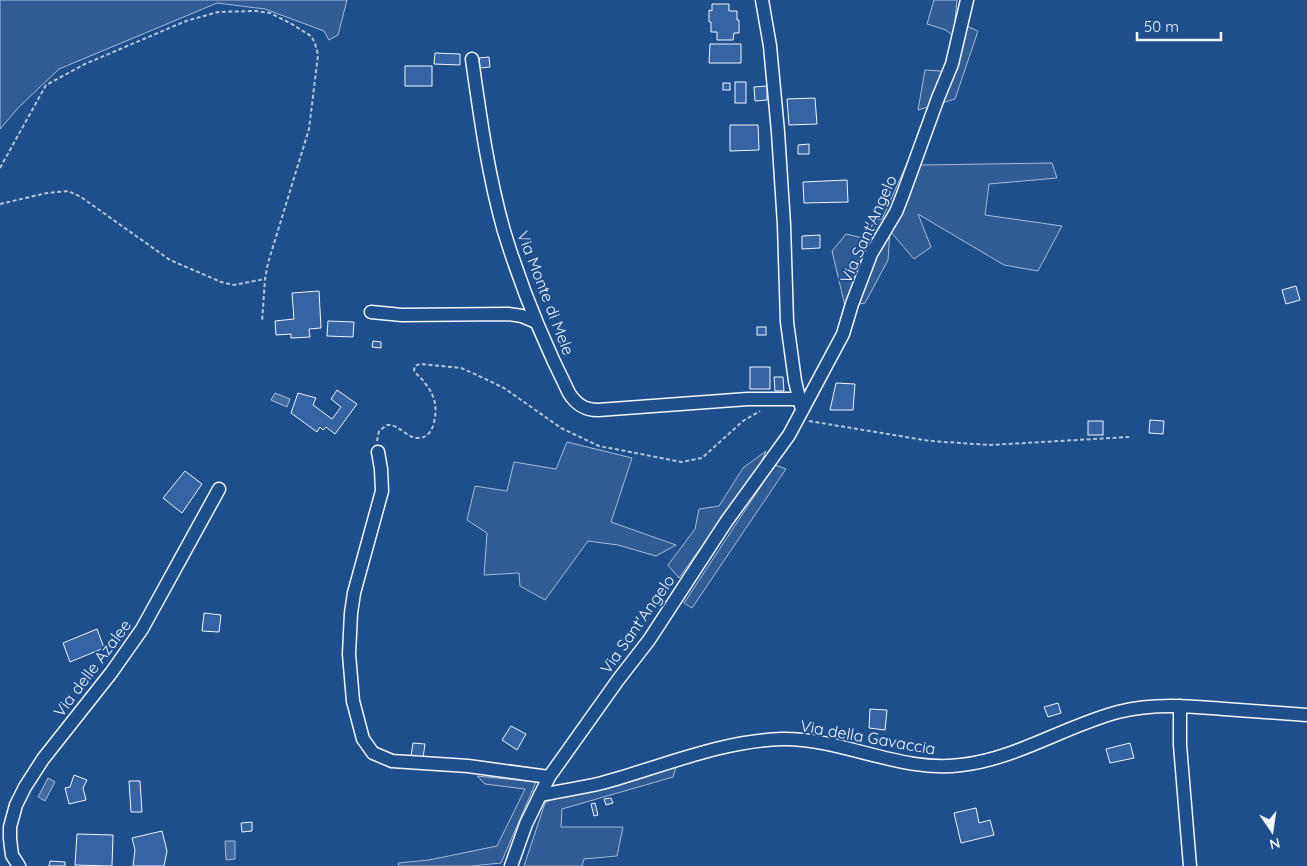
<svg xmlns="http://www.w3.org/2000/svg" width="1307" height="866" font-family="Quicksand,sans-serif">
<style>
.built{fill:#305b95;stroke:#a8bbd7}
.water{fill:#446ba0;stroke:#a8bbd7}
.building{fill:#3563a3;stroke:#f2f6ff}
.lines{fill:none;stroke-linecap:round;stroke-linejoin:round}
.minor-casing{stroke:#f2f6ff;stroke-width:15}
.path{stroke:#b3c4dc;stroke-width:2;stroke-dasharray:4 2.5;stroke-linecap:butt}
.minor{stroke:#1f4e8c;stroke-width:12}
.labels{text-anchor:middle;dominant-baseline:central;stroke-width:4;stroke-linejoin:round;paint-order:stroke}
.street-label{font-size:16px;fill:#f2f6ff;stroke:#1f4e8c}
</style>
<rect width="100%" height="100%" fill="#1f4e8c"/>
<g class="built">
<polygon points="0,0 347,0 338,35 329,40 324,31 265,9 217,3 59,69 19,107 0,129"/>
<polygon points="934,0 957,0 955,21 978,31 955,99 918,110 925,70 955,72 963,44 946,30 927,24"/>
<polygon points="908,161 922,165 1052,163 1057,178 989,184 985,215 1062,226 1038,271 1004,265 918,214 931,247 914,259 890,231 888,260 865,303 845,306 832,251 846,234 867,239 874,220 882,219"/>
<polygon points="567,442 632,458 611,522 676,545 656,556 618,545 588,541 545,600 520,586 519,573 484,575 487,533 467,520 475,486 507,491 514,462 556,469"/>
<polygon points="766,451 760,465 679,578 668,565 695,529 699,509 719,506 743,468"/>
<polygon points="775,465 786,469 692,608 684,603"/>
<polygon points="676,767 673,777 562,809 561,827 623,827 617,856 584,859 582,866 524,866 545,803 556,797"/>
<polygon points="477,776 536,782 501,863 472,866 399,866 398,863 429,860 497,846 525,789 485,784"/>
</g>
<g class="water">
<polygon points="275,393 290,399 287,407 271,400"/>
<polygon points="48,778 55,782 45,801 38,797"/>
<polygon points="225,841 235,841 235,859 226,860"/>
</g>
<g class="building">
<polygon points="712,4 729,4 729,11 737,11 737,20 739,20 739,33 734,33 733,40 717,40 717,32 711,32 711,22 709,22 709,10 712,11"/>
<polygon points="710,44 741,44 741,63 709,63"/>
<polygon points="435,53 460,54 460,65 434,64"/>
<polygon points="489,57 490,67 480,68 479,58"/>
<rect x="405" y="66" width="27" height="20"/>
<rect x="735" y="82" width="11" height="21"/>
<rect x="723" y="83" width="7" height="7"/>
<polygon points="767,86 767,100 755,101 754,87"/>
<polygon points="815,98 817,124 789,125 787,99"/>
<polygon points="730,125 758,125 759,150 730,151"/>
<polygon points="809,144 809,154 798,154 798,145"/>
<polygon points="847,180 848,202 804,203 803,182"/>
<polygon points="820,235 820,248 802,249 802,236"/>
<polygon points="1296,286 1300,300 1286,304 1282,290"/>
<polygon points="319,291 321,328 309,329 310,337 291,338 291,334 276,335 275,321 294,319 292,293"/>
<polygon points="328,321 354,322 353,337 327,336"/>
<rect x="757" y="327" width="9" height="8"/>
<polygon points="373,341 381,342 381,348 372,347"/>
<rect x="750" y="367" width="20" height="22"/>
<polygon points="774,377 783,377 784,391 775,391"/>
<polygon points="836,383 855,384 853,410 830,410"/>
<polygon points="337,390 357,404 335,434 326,427 323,430 320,427 317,432 291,413 298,393 316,398 313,405 332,419 341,407 331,399"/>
<polygon points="1150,420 1164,421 1163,434 1149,433"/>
<rect x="1088" y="421" width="15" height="14"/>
<polygon points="185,471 202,484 182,513 163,498"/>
<polygon points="204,613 221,615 219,632 202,631"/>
<polygon points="97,629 104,648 70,662 63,643"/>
<polygon points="1058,703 1061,713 1048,717 1044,707"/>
<polygon points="870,709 887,710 885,730 869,728"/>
<polygon points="511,726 526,734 517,750 502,740"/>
<polygon points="413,743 425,744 423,758 411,756"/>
<polygon points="1130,743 1134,758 1110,763 1106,749"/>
<polygon points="74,775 87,780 83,788 86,800 69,804 65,788 70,787"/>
<polygon points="129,781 140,781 142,812 131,812"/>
<polygon points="611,798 613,803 606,805 604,799"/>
<polygon points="595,803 598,815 594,816 591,804"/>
<polygon points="976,808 979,823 990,820 994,835 961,843 954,813"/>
<polygon points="252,822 252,831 242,832 241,823"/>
<polygon points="162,831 167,851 164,866 133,866 135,850 132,838"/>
<polygon points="77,834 113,835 112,866 75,865"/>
<polygon points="50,861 65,862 65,866 49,866"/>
</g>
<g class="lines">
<defs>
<g id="minor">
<polyline points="762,0 770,46 778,132 784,225 787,322 795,381 801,406"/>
<path d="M472 59C480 116 488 175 504 231 521 287 543 341 569 393 576 404 584 410 598 410L748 399H799"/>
<polyline points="371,312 402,315 508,314 522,316 536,322"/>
<polyline points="378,452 381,469 382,491 354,593 351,613 349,654 353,701 363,739 373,753 392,761 468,766 549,777"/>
<polyline points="1180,706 1180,745 1190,866"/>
<path d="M540 795C560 791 581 788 602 783 661 767 720 741 782 739 843 738 900 773 961 765 1016 759 1065 726 1118 712 1153 703 1189 706 1224 709 1252 711 1279 713 1307 715"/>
<polyline points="19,866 12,855 10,839 10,827 16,805 25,787 43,759 111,673 142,629 219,489"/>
<polyline points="511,866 526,824 549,777 618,680 649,640 726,522 789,435 843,334 852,304 871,254 896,212 902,197 938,98 952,64 967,0"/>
</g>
</defs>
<use href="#minor" class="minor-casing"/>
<g class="path">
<polyline points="0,168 46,85 85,64 186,21 218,12 256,11 270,13 290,23 311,36 315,43 318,55 309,129 268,263 265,279 262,322"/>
<polyline points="0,204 47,193 68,191 81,197 170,260 221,282 234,285 265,279"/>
<polyline points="809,421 930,441 990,445 1129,437"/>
<path d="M377 441 379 431 387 425C400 424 407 439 419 438 426 438 431 432 433 426 438 409 436 396 424 382 421 377 416 375 414 370L415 366 420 364 461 368 477 375 504 388 561 428 599 446 682 462 702 458 743 421 760 411"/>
</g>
<use href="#minor" class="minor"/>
</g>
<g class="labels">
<g class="street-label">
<text transform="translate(868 229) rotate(-66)">Via Sant'Angelo</text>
<text transform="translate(546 293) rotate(69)">Via Monte di Mele</text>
<text transform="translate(637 624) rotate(-55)">Via Sant'Angelo</text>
<text transform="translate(92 668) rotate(-53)">Via delle Azalee</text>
<text transform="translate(868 737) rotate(10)">Via della Gavaccia</text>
</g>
</g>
<g transform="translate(1272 831) rotate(167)" stroke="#1f4e8c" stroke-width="4" paint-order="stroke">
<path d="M0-4L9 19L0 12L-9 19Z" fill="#f2f6ff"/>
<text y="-8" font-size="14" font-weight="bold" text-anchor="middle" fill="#f2f6ff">N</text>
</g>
<path d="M1137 32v8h84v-8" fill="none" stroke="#f2f6ff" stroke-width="2.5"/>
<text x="1144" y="32" font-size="15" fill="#f2f6ff" stroke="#1f4e8c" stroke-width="4" paint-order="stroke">50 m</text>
</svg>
